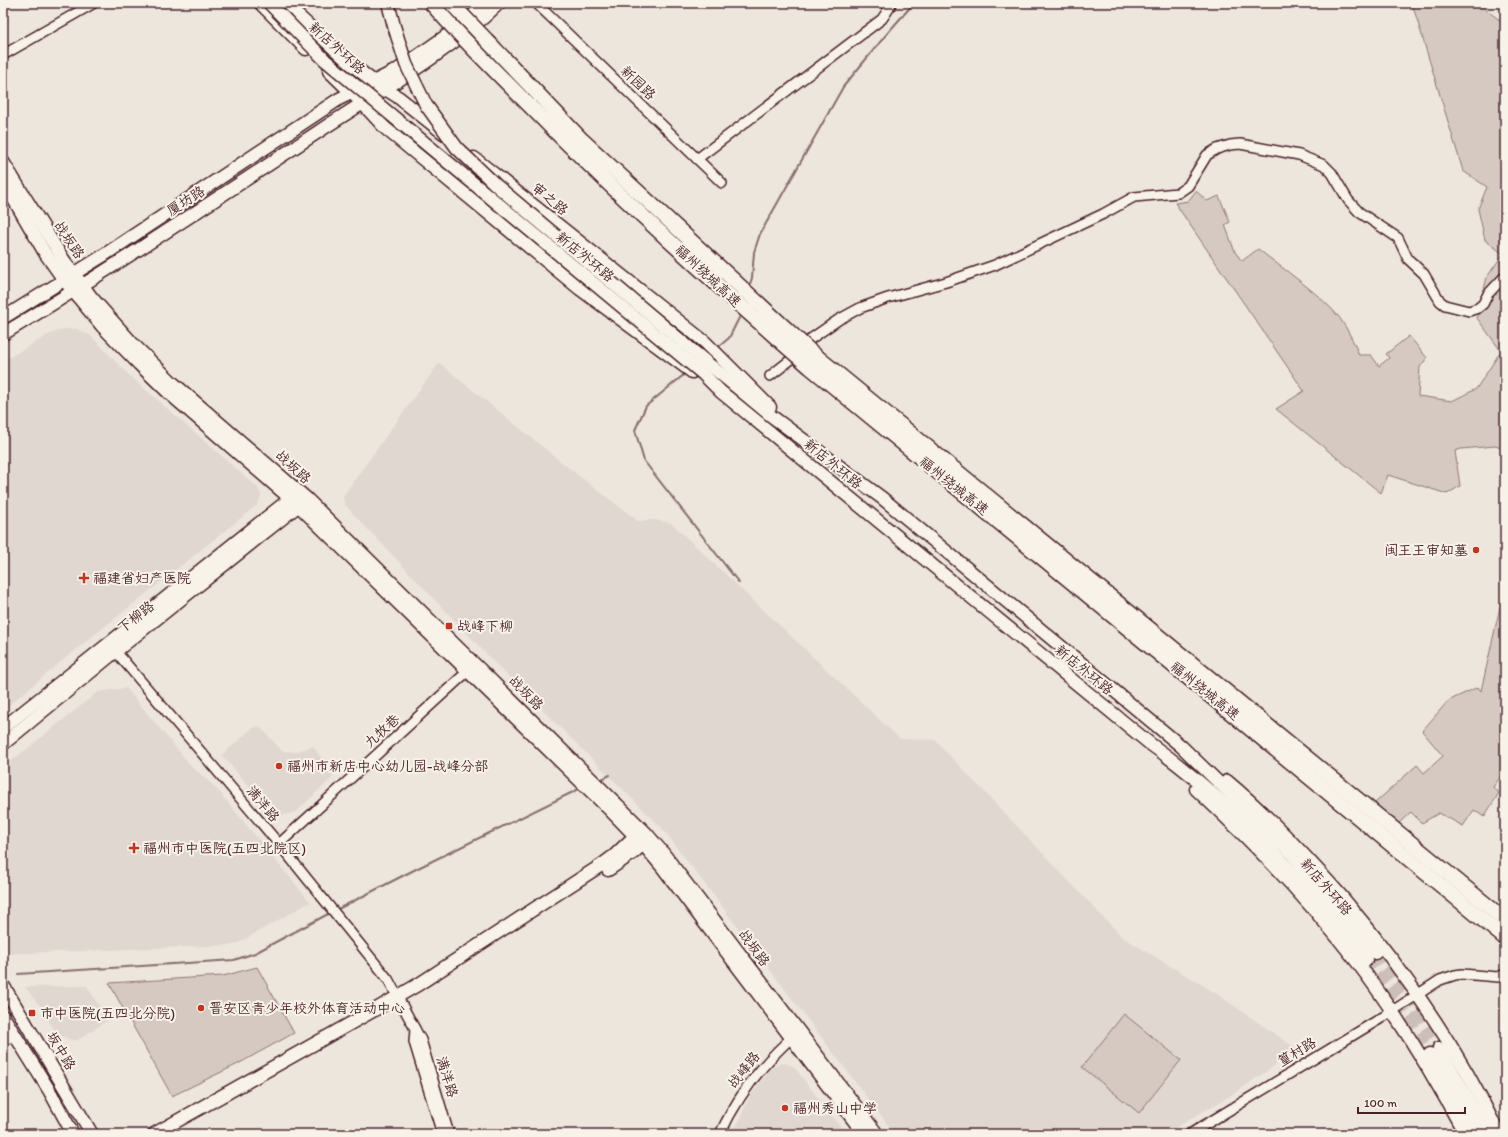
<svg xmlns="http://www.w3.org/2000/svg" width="1508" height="1137" font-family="Itim,'LXGW WenKai TC',sans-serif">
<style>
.built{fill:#e0d7d0}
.green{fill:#d5c9c2;stroke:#907476}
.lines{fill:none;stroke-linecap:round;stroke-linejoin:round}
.stream{stroke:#896c6f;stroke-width:2}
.major-tunnel{stroke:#ccbeb9;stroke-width:12;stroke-dasharray:12 6;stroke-linecap:butt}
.minor-casing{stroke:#4a1f2b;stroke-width:12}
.major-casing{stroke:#4a1f2b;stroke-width:15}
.minor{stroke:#f7f3e8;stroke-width:9}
.major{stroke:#f7f3e8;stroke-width:12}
.major-bridge-casing{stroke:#4a1f2b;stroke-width:15;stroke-linecap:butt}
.highway-bridge-casing{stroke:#4a1f2b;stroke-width:17;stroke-linecap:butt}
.major-bridge{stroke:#f7f3e8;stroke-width:12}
.highway-bridge{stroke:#f7f3e8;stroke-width:14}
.poi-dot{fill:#c8321e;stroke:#f7f3e8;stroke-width:1.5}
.labels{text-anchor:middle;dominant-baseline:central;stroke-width:4;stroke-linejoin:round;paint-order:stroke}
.street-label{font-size:14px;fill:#4a1f2b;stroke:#f7f3e8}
.poi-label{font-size:14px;fill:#4a1f2b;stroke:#f7f3e8;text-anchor:start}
</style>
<rect width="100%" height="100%" fill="#ece6dd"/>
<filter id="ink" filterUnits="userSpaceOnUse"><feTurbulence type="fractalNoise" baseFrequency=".025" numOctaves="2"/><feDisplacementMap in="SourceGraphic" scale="8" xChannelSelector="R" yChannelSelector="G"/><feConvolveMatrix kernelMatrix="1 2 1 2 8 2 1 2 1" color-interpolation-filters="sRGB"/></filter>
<g filter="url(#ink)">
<g class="built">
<polygon points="65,329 77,329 91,336 129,375 257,487 261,495 260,499 256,506 74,651 3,710 3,361 50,334"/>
<polygon points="439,363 570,469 638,521 654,520 671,523 900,739 935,740 1122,937 1214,992 1298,1050 1233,1094 1165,1134 895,1134 663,829 496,664 345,505 343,498 345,493"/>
<polygon points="126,688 192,767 215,787 310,902 238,943 233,945 4,954 3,768 98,692"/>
<polygon points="258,726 263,730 282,751 296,752 313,746 334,776 297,811 293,813 284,815 279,815 269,810 222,755 253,728"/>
<polygon points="87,986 108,1020 78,1040 74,1041 62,1036 55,1031 40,1006 25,987"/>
<polygon points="784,1063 794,1067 846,1134 729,1134 739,1121 750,1096 771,1068 779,1064"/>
</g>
<g class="green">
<path d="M1412 3H1477L1505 24V449L1495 446 1461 449 1455 451 1460 486 1447 494 1388 475 1381 493 1276 409 1304 391 1175 203 1188 201 1196 191 1207 201 1219 196 1230 222 1225 225 1235 252 1242 261 1258 249C1283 269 1319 293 1339 317 1347 328 1354 342 1359 355H1371L1379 366 1389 358 1386 354 1409 336 1427 358 1420 367 1418 396 1452 401 1476 389 1501 351 1477 318 1487 277 1503 254 1485 240 1478 209 1487 187 1463 171Z"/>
<polygon points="1505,592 1505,771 1493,787 1499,793 1484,817 1474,810 1463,826 1439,813 1422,823 1411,812 1398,824 1375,803 1417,765 1424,773 1443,756 1422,731 1448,701 1478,687 1481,691 1500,607"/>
<polygon points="257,967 294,1033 238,1064 172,1096 109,983 223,976"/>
<polygon points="1124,1014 1181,1060 1139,1113 1082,1067"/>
</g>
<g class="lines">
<g class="stream">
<polyline points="749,287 752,278 754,252 760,234 843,87 891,29 914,3"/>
<polyline points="716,349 729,338 741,314"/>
<polyline points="686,373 646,406 635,430 644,461 739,583"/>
<polyline points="598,781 610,775"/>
<polyline points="336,910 416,869 581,788"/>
<polyline points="18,974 234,960 255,953 330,913"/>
</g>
<g class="major-tunnel">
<polyline points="1375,953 1408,999 1439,1048"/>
<polyline points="1366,960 1400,1006 1430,1054"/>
</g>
<defs>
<g id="minor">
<polyline points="536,3 722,183"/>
<polyline points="3,55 94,3"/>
<polyline points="697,159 882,19 890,7 891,3"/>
<polyline points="770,376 793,358 812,338 838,320 860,308 888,298 946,282 995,265 1103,214 1134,197 1178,193 1188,186 1207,155 1217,149 1230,145 1240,144 1299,155 1324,165 1332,173 1348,200 1359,212 1398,238 1408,259 1424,274 1440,301 1445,305 1469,311 1478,308 1483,304 1488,294 1505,276"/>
<polyline points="112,647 279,844 388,979 421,1040 449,1134"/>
<polyline points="279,844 468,671"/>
<polyline points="415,1029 414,1042 442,1134"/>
<polyline points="3,1041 15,1035"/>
<path d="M720 1134C738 1096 764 1061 796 1034"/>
<polyline points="1190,1134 1383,1017 1440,980 1455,975 1462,974 1498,977 1505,974"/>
</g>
<g id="major">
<polyline points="260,3 306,49"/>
<polyline points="284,3 351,64 374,82 398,97 446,135"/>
<polyline points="329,71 362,103 385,128 580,289 692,372"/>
<polyline points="474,158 705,342 770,407"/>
<polyline points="3,162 63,259 92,298 133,344 173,383 307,499 646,833 663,853 877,1134"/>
<polyline points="3,181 45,253 64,280 102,326 139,364 169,393 299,506 611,811 643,844 663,868 864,1134"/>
<polyline points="3,318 101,257 339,99 397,70 409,62 459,27 487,3"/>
<path d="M3 334C110 270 213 201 318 132 378 92 448 54 499 3"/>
<polyline points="711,366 770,415 882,498 1181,746 1293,855 1335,904 1375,953"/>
<path d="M703 374 721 392 1149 743C1233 803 1304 879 1366 960"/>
<polyline points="3,728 296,494"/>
<polyline points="3,744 116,651 304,501"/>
<path d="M1227 781C1269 816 1306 856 1342 897 1404 970 1458 1048 1499 1134"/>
<path d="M1196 789C1253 842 1309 900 1357 962 1398 1016 1433 1074 1465 1134"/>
<polyline points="608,870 633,853 649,839"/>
<polyline points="3,985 92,1134"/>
<polyline points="3,1016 49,1090 73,1134"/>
<polyline points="1439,1048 1488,1134"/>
<polyline points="1430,1054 1476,1134"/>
<polyline points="154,1134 378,1008 419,984 603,864 615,855 640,831"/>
</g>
</defs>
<use href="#minor" class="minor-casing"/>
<use href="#major" class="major-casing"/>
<use href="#minor" class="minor"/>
<use href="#major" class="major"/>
<defs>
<g id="major-bridge">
<polyline points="269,3 325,60 703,374"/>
<polyline points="388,3 394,26 406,64 426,105 457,148 497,186 711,366"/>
</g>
<g id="highway-bridge">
<path d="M431 3C464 41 500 76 536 112 624 201 716 285 810 367L1505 938"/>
<polyline points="451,3 582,140 810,351 1505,920"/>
</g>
</defs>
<use href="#major-bridge" class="major-bridge-casing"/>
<use href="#highway-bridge" class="highway-bridge-casing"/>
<use href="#major-bridge" class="major-bridge"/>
<use href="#highway-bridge" class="highway-bridge"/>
</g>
</g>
<g class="poi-dot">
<circle cx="1476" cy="550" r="4"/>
<path d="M82 572h4v4h4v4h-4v4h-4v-4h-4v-4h4z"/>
<rect x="445" y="622" width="8" height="8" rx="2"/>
<circle cx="279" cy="766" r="4"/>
<path d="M132 842h4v4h4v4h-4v4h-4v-4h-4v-4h4z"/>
<circle cx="201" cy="1008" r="4"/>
<rect x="28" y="1009" width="8" height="8" rx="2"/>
<circle cx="785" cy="1108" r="4"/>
</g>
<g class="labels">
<g class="street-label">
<text transform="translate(337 48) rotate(42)">新店外环路</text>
<text transform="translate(638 83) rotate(44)">新园路</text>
<text transform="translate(550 199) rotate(39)">审之路</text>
<text transform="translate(186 201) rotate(-33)">厦坊路</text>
<text transform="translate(69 240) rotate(56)">战坂路</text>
<text transform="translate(585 257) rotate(39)">新店外环路</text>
<text transform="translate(708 276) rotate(43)">福州绕城高速</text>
<text transform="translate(833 464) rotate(39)">新店外环路</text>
<text transform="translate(293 467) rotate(42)">战坂路</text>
<text transform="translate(954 486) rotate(39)">福州绕城高速</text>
<text transform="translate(136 617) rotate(-38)">下柳路</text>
<text transform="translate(1084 670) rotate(39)">新店外环路</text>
<text transform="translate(1205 691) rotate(39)">福州绕城高速</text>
<text transform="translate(526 693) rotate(45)">战坂路</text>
<text transform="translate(382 731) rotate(-42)">九牧巷</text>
<text transform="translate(263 804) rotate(50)">满洋路</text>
<text transform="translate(1326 887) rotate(49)">新店外环路</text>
<text transform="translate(754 948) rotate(53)">战坂路</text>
<text transform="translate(61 1051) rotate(59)">坂中路</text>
<text transform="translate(1297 1052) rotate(-31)">篁村路</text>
<text transform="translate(744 1070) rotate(-52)">战峰路</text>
<text transform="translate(447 1077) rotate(73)">满洋路</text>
</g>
<g class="poi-label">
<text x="1468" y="550" text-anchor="end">闽王王审知墓</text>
<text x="93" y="578">福建省妇产医院</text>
<text x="457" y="626">战峰下柳</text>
<text x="287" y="766">福州市新店中心幼儿园-战峰分部</text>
<text x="143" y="848">福州市中医院(五四北院区)</text>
<text x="209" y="1008">晋安区青少年校外体育活动中心</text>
<text x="40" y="1013">市中医院(五四北分院)</text>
<text x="793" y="1108">福州秀山中学</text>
</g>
</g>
<rect width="1508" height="1137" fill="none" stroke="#f7f3e8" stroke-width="16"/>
<rect x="8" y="8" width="1492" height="1121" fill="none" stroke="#4a1f2b" stroke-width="1.5" filter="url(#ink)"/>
<path d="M1358 1107v6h107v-6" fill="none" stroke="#4a1f2b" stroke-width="2"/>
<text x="1364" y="1107" font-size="12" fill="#4a1f2b" stroke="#f7f3e8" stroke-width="3" paint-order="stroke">100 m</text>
</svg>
